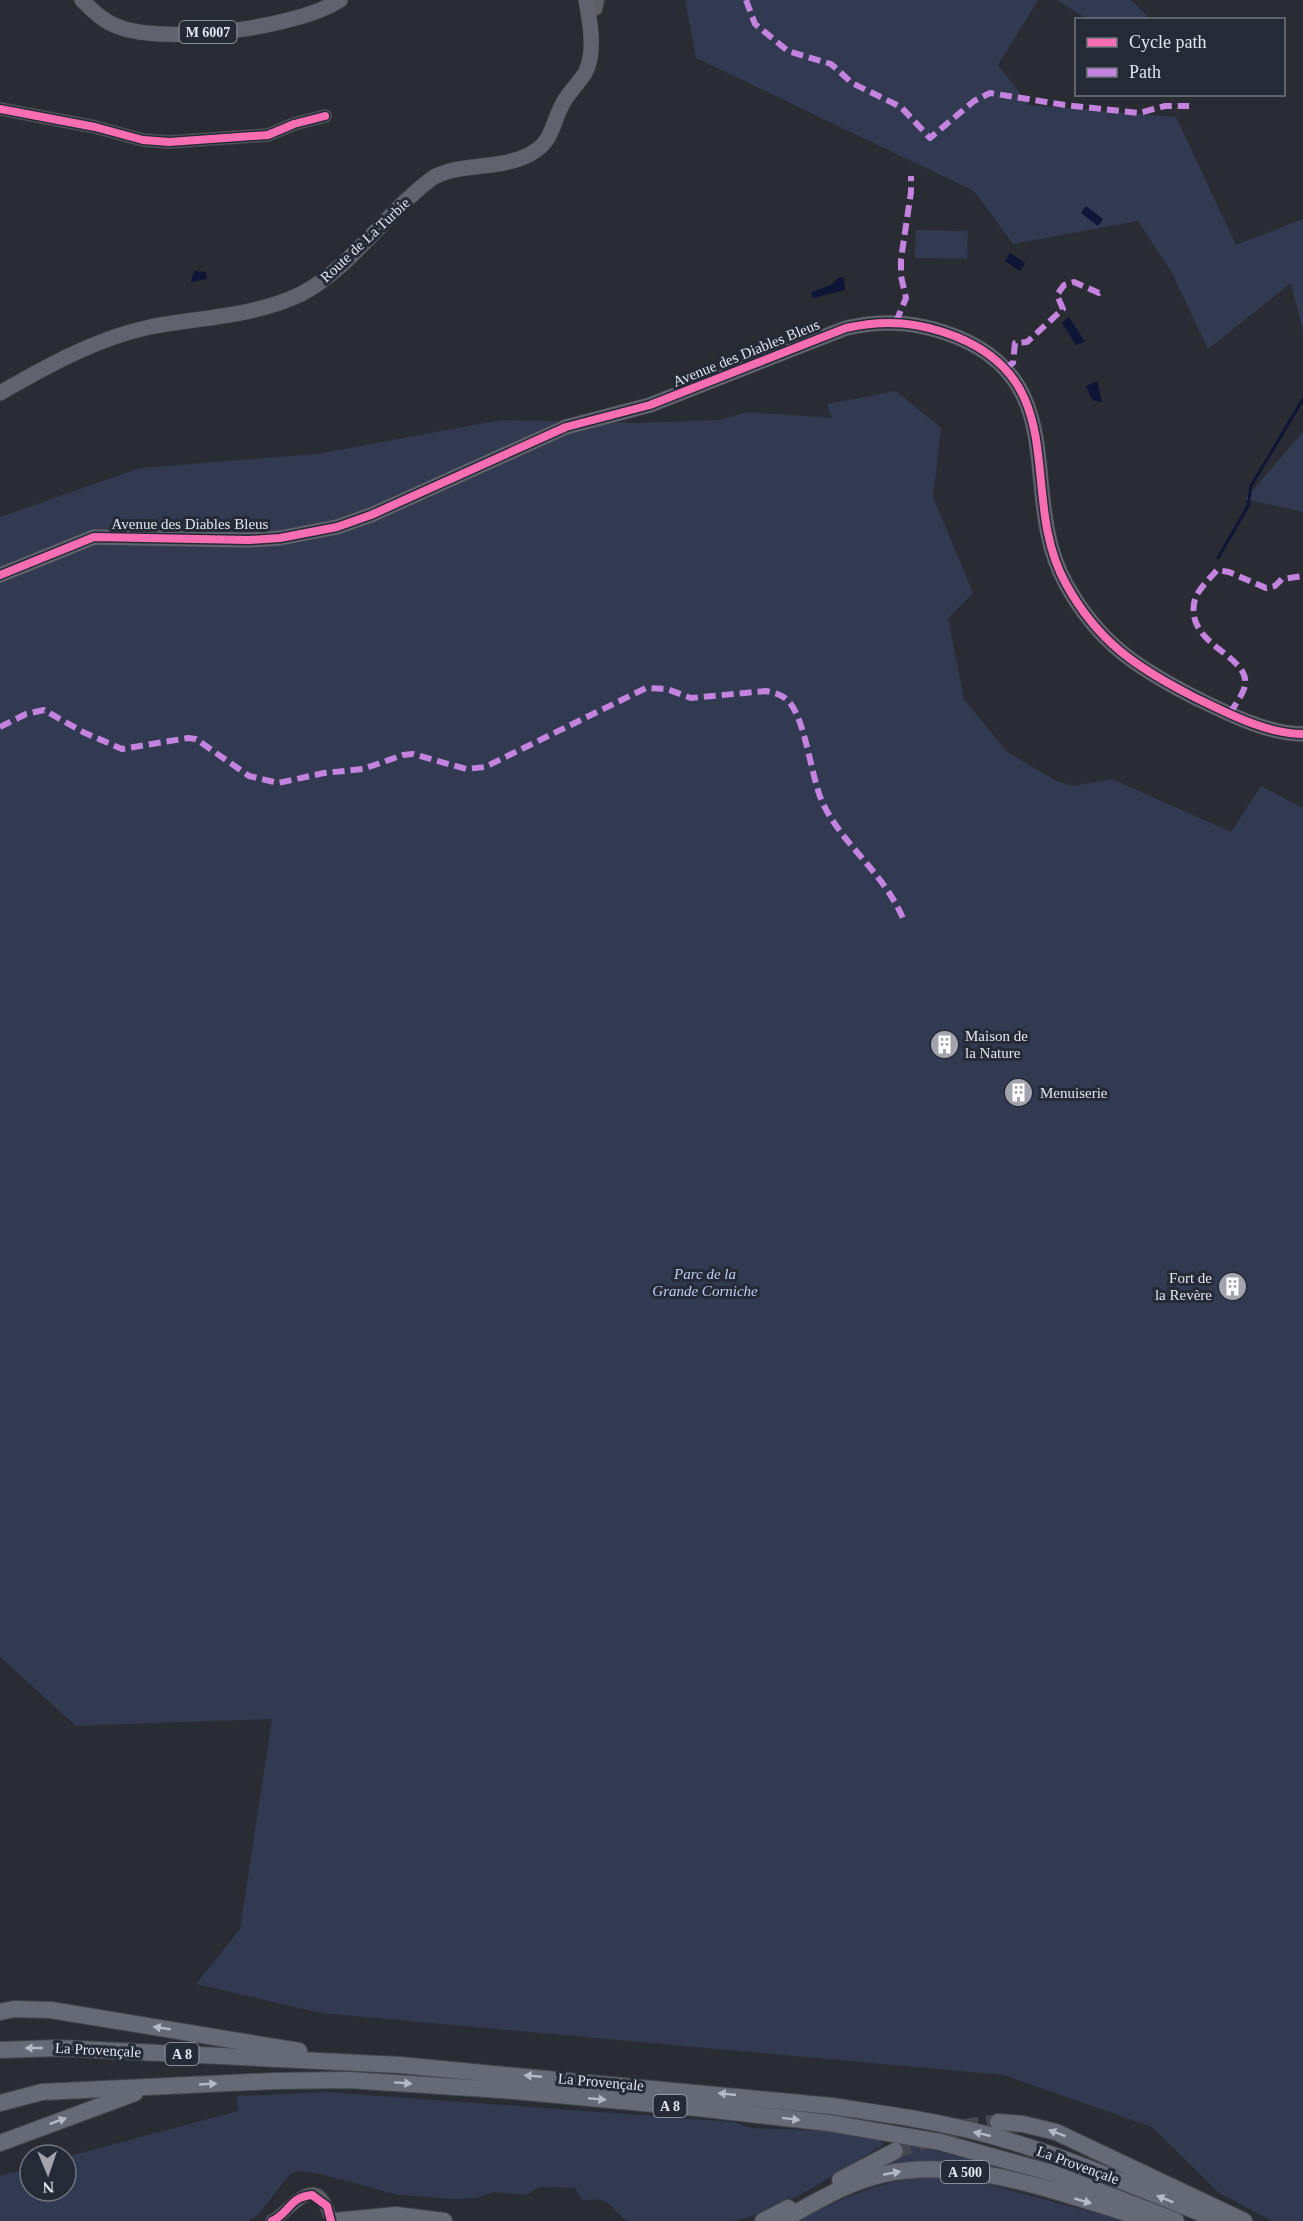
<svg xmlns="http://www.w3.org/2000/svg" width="1303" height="2221" font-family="Georgia,serif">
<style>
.green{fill:#323a51}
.water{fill:#0e1536}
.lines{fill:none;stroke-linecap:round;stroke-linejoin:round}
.stream{stroke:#0e1536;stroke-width:3}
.highway-tunnel{stroke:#45484f;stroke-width:16;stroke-dasharray:16 8;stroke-linecap:butt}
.minor-casing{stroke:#44474d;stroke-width:14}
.major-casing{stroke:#44474d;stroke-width:16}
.highway-casing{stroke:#44474d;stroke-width:18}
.minor{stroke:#5d5f65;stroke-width:12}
.major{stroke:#60636d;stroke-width:15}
.highway{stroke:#666a77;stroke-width:16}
.quiet{stroke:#c483df;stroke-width:6;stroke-dasharray:12 6;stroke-linecap:butt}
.cycleway-casing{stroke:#252a37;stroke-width:11}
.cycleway{stroke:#f96db3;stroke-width:8}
.oneway{fill:#b6bac4}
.labels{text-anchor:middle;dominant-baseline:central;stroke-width:6;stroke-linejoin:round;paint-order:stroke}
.shield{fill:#252a37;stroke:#a9adb6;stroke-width:1.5}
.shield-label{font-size:14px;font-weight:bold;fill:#e1e5ed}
.street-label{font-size:15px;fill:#e1e5ed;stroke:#252a37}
.poi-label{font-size:15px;fill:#e1e5ed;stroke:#252a37;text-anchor:start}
.park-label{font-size:15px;font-style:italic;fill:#bfcdf6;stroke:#252a37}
</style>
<rect width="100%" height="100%" fill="#292c33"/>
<g class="green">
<polygon points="685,0 1038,0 998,65 1029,105 1176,117 1236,245 1303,219 1303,332 1291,283 1208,349 1172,273 1138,221 1013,244 974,191 696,58"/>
<polygon points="1057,0 1131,0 1150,19 1087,19"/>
<polygon points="916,230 968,231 967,259 915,258"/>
<polygon points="896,391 941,428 933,497 973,593 948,618 964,699 1007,752 1057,781 1073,786 1112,779 1231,832 1261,786 1303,808 1303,2221 1272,2221 1219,2193 1152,2127 1004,2075 321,2013 196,1984 240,1929 272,1719 76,1726 0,1657 0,517 140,468 317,454 501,420 634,423 719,420 747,412 832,418 827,404"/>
<polygon points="1303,432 1303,512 1245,499"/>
<path d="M327 2092 734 2122 750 2128 825 2131 884 2139 883 2145C839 2171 785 2210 734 2221 708 2221 657 2221 628 2221 603 2204 617 2198 582 2200L575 2188 540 2187 526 2195 493 2192 476 2198 456 2199 398 2195 321 2174 299 2171 290 2174 258 2215 248 2221H0V2176L30 2168V2191H66V2157L238 2111 237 2096Z"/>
<polygon points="903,2143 1026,2173 1027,2180 868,2174 888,2159 906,2152"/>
<path d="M932 2177 983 2183 1125 2221H798C842 2198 882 2179 932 2177Z"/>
</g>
<g class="water">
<polygon points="1086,206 1103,219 1098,226 1081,213"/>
<polygon points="1010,253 1025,263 1020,271 1005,261"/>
<polygon points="194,271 206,272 207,279 191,282"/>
<polygon points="840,277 844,278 845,290 813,298 811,292 831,285"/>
<polygon points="1069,317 1085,342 1076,345 1062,323"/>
<polygon points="1097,381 1102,402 1092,400 1086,386"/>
</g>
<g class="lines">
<polyline class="stream" points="1218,558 1248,506 1251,486 1303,399"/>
<polyline class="highway-tunnel" points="895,2151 963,2127 998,2122"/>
<defs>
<g id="minor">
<polyline points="588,11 596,9 598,0"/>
<polyline points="0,109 95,127 143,140 169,142 268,135 294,124 325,116"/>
<path d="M272 2221C288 2214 315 2168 329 2214"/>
</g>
<g id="major">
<path d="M82 0C93 11 104 22 119 27 167 45 297 28 340 0"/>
<path d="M0 393C47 366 97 338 150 327 201 317 253 317 301 294 350 269 389 209 434 177 462 163 496 169 524 157 554 144 550 127 563 103 569 92 579 83 585 73 596 54 590 21 586 0"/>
<path d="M0 575 94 537 249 540 280 538 337 527 371 515 566 427 650 405 846 328C886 319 919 322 957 337 1074 385 1017 496 1066 584 1098 642 1136 667 1192 696 1225 712 1266 734 1303 734"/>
</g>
<g id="highway">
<polyline points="0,2012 14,2009 51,2010 299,2051"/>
<path d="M0 2050 58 2048 400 2065 832 2106C884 2114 938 2121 989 2135 1068 2157 1144 2190 1220 2221"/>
<polyline points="0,2103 42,2092 274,2081 349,2080 502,2090 697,2108 829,2123 940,2142 1052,2173 1176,2221"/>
<polyline points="998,2122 1023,2124 1056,2132 1244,2221"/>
<polyline points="0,2143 135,2093"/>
<polyline points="840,2180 895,2151"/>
<polyline points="335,2221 396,2215 444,2221"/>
<polyline points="763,2221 788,2208"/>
<path d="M781 2221C814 2203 847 2182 885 2174 969 2155 1069 2197 1150 2220"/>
</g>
</defs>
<use href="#minor" class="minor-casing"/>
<use href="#major" class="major-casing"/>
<use href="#highway" class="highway-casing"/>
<use href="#minor" class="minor"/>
<use href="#major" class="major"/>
<use href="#highway" class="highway"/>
<g class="quiet">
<polyline points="746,0 755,24 788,51 831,64 852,83 901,107 930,138 974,101 990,93 1065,105 1139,113 1165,106 1189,106"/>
<polyline points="896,322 906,298 901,276 901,259 911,192 911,176"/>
<polyline points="1005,368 1013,363 1015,343 1027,342 1063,309 1057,295 1064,285 1074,282 1099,293 1104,289"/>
<path d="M1230 713C1235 705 1241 697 1244 689 1256 655 1182 647 1195 599 1198 590 1210 578 1217 570L1229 572 1266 588 1275 586 1282 579 1303 576"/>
<path d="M0 727 26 714 44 710 83 732 122 749 188 738 196 739 249 776 278 783 324 773 363 769 403 755 413 754 466 769 485 767 646 688 667 689 691 698 766 691C776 693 784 695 790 703 805 721 811 774 821 799 840 844 885 872 905 923"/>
</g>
<defs>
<g id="cycleway">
<polyline points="0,109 95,127 143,140 169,142 268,135 294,124 325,116"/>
<path d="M0 575 94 537 249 540 280 538 337 527 371 515 566 427 650 405 846 328C886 319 919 322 957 337 1074 385 1017 496 1066 584 1098 642 1136 667 1192 696 1225 712 1266 734 1303 734"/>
<path d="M272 2221C290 2213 289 2197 312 2195L327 2206 331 2221"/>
</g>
</defs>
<use href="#cycleway" class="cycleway-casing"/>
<use href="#cycleway" class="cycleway"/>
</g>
<defs><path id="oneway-solid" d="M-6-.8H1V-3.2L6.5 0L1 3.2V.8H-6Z" transform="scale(1.5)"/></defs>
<g class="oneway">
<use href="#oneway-solid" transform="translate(162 2028) rotate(-171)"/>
<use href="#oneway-solid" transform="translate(34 2048) rotate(-180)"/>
<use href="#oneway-solid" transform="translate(533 2076) rotate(-175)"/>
<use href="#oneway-solid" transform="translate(403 2083) rotate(4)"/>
<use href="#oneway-solid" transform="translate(208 2084) rotate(-3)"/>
<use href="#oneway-solid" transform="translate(727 2094) rotate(-174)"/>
<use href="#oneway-solid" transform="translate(597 2099) rotate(5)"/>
<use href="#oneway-solid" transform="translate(791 2119) rotate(7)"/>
<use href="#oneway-solid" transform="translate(58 2121) rotate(-20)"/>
<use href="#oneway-solid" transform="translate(1057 2133) rotate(-160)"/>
<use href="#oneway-solid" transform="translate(982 2134) rotate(-167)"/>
<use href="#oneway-solid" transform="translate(892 2173) rotate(-11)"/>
<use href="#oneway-solid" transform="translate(1165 2199) rotate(-158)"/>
<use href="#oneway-solid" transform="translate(1083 2201) rotate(16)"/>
</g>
<defs>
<symbol id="building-disc" viewBox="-11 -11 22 22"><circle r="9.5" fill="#a1a4ac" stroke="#252a37"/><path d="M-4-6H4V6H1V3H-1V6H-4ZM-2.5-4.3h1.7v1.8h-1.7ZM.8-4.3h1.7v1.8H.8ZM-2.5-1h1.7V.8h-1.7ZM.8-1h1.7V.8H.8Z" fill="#fff"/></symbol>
</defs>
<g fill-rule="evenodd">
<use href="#building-disc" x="928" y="1028" width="33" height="33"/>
<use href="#building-disc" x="1002" y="1076" width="33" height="33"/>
<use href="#building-disc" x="1216" y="1270" width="33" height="33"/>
</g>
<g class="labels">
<g class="shield">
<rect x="179.5" y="21" width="57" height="22" rx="4.5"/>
<rect x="165.5" y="2043" width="33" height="22" rx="4.5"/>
<rect x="653.5" y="2095" width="33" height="22" rx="4.5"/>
<rect x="941" y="2161" width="48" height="22" rx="4.5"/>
</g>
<g class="shield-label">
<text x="208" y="32">M 6007</text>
<text x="182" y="2054">A 8</text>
<text x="670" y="2106">A 8</text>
<text x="965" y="2172">A 500</text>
</g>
<g class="street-label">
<text transform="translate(365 240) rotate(-43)">Route de La Turbie</text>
<text transform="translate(746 353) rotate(-22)">Avenue des Diables Bleus</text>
<text x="190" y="524">Avenue des Diables Bleus</text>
<text transform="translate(98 2050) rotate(3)">La Provençale</text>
<text transform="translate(601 2082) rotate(5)">La Provençale</text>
<text transform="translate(1078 2165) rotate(20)">La Provençale</text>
</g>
<g class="poi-label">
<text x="965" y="1036">Maison de<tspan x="965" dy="17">la Nature</tspan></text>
<text x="1040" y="1093">Menuiserie</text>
<text x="1212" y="1278" text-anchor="end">Fort de<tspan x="1212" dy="17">la Revère</tspan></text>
</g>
<g class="park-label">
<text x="705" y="1274">Parc de la<tspan x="705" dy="17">Grande Corniche</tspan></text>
</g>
</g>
<rect x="1075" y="18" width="210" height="78" fill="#252a37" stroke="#707580" stroke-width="1.5"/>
<rect x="1087" y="38" width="30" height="9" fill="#f96db3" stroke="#707580" stroke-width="1.5"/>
<text x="1129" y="48" font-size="18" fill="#e1e5ed">Cycle path</text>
<rect x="1087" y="68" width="30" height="9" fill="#c483df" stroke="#707580" stroke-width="1.5"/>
<text x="1129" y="78" font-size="18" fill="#e1e5ed">Path</text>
<g transform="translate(48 2173) rotate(178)"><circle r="28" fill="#252a37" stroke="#707580" stroke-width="1.5"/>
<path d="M0-4.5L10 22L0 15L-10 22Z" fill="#a1a4ac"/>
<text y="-9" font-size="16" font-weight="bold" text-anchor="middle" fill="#e1e5ed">N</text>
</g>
</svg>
